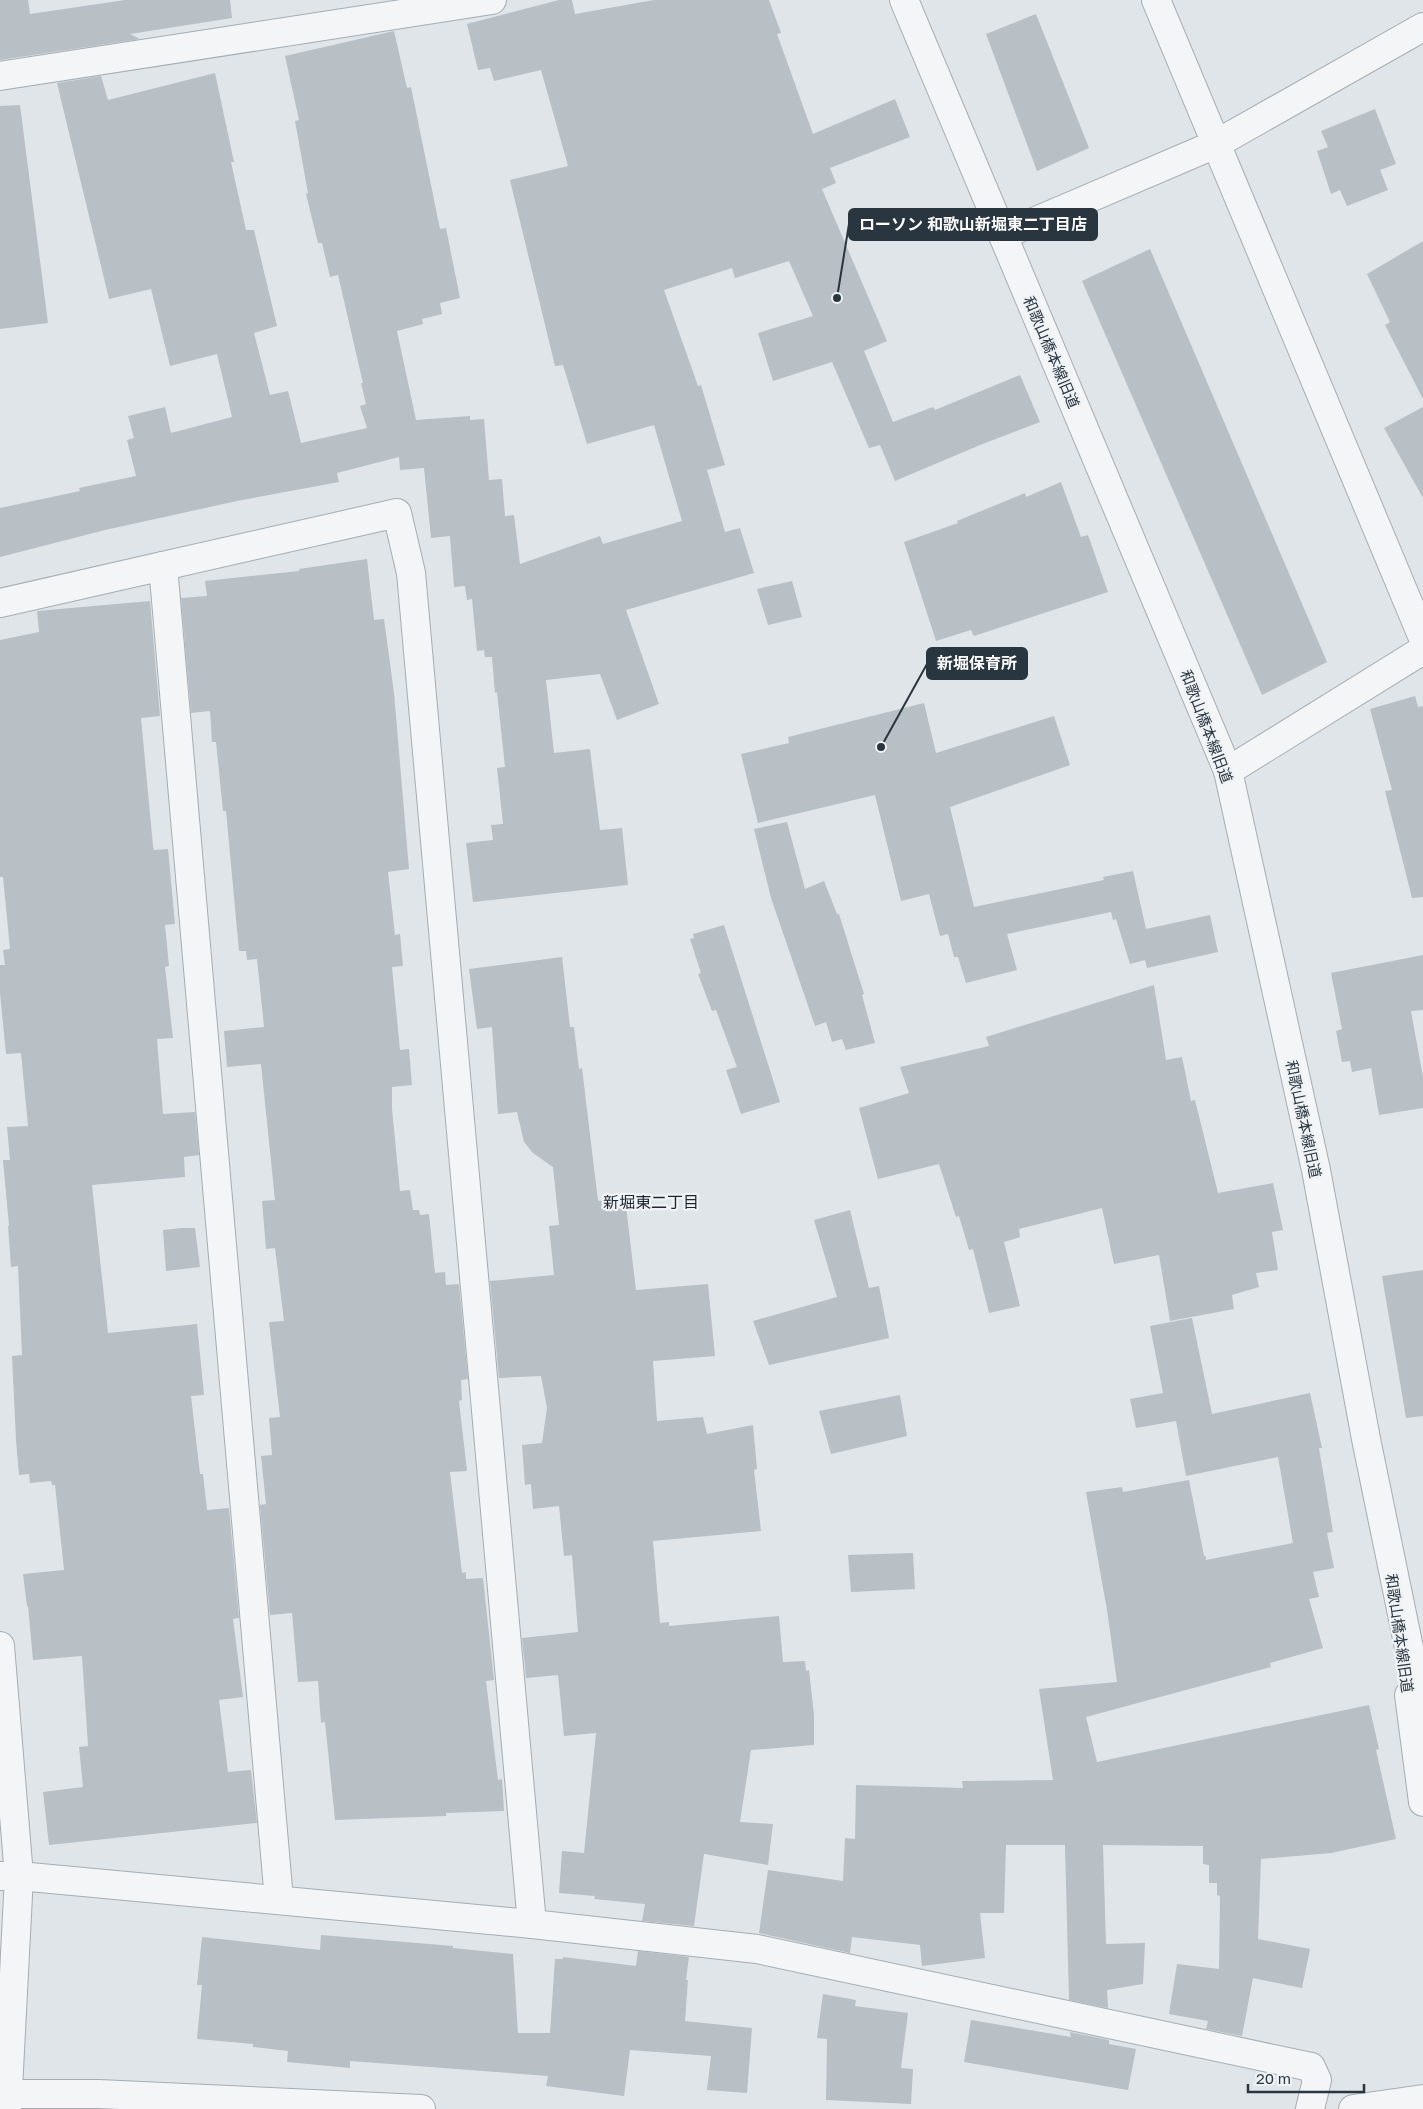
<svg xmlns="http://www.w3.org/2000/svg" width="1423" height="2109" font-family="'Golos Text','Noto Sans JP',sans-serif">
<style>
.building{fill:#b8bfc5}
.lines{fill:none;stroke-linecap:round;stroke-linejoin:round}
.minor-casing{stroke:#a5adb3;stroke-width:30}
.minor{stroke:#f3f5f7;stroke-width:28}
.labels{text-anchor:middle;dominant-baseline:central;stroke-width:4.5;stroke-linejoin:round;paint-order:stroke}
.street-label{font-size:15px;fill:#29353f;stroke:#f0f3f6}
.neighbourhood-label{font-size:16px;fill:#1c2630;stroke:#f0f3f6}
.leader{fill:none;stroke:#29353f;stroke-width:2}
.callout-dot{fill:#29353f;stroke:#f0f3f6;stroke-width:2}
.callout{fill:#29353f;stroke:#29353f;stroke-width:2}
.callout-label{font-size:16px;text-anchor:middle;font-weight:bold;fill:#fff}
</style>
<rect width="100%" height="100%" fill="#e0e5e9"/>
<g class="building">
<polygon points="0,0 28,0 30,14 125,0 230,0 232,18 130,34 140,39 0,60"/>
<polygon points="559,0 572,0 575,14 654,0 769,0 781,33 777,34 813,134 895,99 910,137 830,168 836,183 822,189 887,341 864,351 893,422 933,407 935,410 1020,375 1040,422 980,445 895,481 880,445 869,448 832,362 773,381 758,333 813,316 789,261 735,278 732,268 664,290 698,386 701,385 725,465 707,470 725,532 740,528 754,573 626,610 659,704 617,720 600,674 546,680 554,753 590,749 600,830 622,828 628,885 473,902 466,843 493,840 491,825 503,824 497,768 505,767 497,692 495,693 492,657 485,657 484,650 477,651 472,599 467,600 465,586 454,587 450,536 431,538 424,468 400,470 399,457 337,473 339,482 237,501 105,530 0,557 0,508 80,491 79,488 136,476 127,440 134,438 128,416 165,407 171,433 232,417 217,354 170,366 151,289 109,299 57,83 101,76 108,100 215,73 234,162 231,162 246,230 254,230 277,326 254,333 270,395 288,391 301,443 367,428 360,406 366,404 361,383 363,383 338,275 330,277 322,243 318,243 306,194 308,193 295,121 299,120 285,56 394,31 407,88 411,87 440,229 446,228 460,298 440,303 442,314 422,319 423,324 397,331 416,420 470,416 470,420 484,419 489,480 502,479 505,516 514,515 520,564 600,536 603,544 682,521 654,425 587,444 563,365 555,366 510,180 568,166 541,70 494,81 490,68 478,70 467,24"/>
<polygon points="1036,14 1089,148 1037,171 986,34"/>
<polygon points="20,105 48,323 0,329 0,106"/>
<polygon points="1375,109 1396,164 1380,170 1388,190 1347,206 1340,190 1331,194 1317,151 1328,147 1321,131"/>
<polygon points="1423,241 1423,399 1385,325 1390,322 1367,274"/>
<polygon points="1150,249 1327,662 1262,695 1082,281"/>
<polygon points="1423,407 1423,498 1384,428"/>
<polygon points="1061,482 1081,537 1088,535 1108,592 974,636 971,630 936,641 904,542 958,523 957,521 1025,493 1026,497"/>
<polygon points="367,559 374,620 384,619 394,693 409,869 388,872 395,935 400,934 403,966 392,967 400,1050 409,1049 412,1085 392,1087 392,1109 400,1191 410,1190 413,1210 419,1210 420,1215 429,1214 435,1273 445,1272 446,1285 459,1284 468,1379 461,1380 462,1400 459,1401 467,1471 450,1472 462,1573 466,1572 466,1579 483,1578 494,1680 486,1681 498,1780 502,1779 504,1811 446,1813 446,1816 335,1820 325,1722 321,1723 318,1681 298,1682 292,1613 270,1615 260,1505 266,1504 261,1456 272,1455 269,1418 280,1417 269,1322 284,1321 275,1248 266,1249 262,1201 275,1200 261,1064 227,1067 224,1031 264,1027 257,959 247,960 246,951 239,951 226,811 223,811 216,742 212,742 210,711 191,713 181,598 207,596 205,581 299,571 299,569"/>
<polygon points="792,581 802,617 768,625 757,589"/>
<polygon points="150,601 160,716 141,718 153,846 154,850 168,849 175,924 165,925 169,966 165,967 173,1038 157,1039 163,1114 195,1112 199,1155 184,1157 185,1177 92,1185 108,1333 197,1324 204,1395 191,1396 200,1474 203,1474 207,1510 229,1508 239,1618 233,1619 243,1697 219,1700 228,1772 251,1770 257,1823 49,1845 43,1792 83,1787 79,1747 88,1746 82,1656 33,1660 28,1606 27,1606 23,1574 64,1570 55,1485 52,1485 51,1481 30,1483 29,1474 19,1475 16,1440 12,1356 22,1355 18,1266 11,1267 8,1226 9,1226 3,1160 10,1160 7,1127 28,1126 21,1053 6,1054 0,993 0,965 5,965 3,950 10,949 3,877 0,877 0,640 39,632 37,611"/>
<polygon points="1415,696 1418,707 1423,706 1423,897 1412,898 1385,791 1392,790 1370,709"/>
<polygon points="924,703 936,753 1054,716 1070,765 950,807 974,907 1104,880 1103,877 1133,871 1146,929 1210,915 1218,952 1147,968 1145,960 1130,964 1116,919 1113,920 1111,912 1007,934 1017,970 966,983 958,957 954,957 948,934 940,936 929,894 901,901 875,795 758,823 741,754 789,743 788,737"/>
<polygon points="787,822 805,889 824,881 837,914 839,914 864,994 862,995 875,1043 846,1050 842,1039 832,1042 826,1022 815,1026 771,898 754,829"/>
<polygon points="724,925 780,1102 741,1114 726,1070 737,1067 716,1010 712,1011 698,974 701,973 690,939 694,938 693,934"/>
<polygon points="1423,955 1423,1010 1411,1011 1423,1077 1423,1108 1379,1115 1371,1068 1352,1072 1350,1061 1342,1062 1336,1031 1342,1029 1331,973"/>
<polygon points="562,957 570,1027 574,1027 579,1069 582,1068 598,1201 625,1198 636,1290 708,1284 715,1356 653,1361 657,1421 703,1417 707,1434 753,1425 757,1469 754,1470 761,1531 653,1541 660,1623 669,1622 669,1626 779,1616 783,1662 805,1661 806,1671 809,1670 814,1715 814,1745 751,1750 740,1822 773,1824 768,1865 704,1854 694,1926 642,1921 645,1904 594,1899 595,1896 559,1893 562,1851 584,1853 596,1733 564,1736 558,1675 526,1678 522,1638 578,1632 572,1555 564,1556 559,1506 533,1509 531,1484 525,1485 522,1445 542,1443 547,1408 541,1376 499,1378 490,1281 554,1275 549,1226 559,1225 553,1167 533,1153 524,1142 517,1112 498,1114 492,1027 477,1029 469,969"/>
<polygon points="1154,985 1166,1060 1182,1057 1191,1101 1195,1100 1218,1193 1273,1183 1283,1230 1272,1232 1278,1270 1256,1273 1259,1287 1232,1295 1234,1309 1170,1321 1159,1255 1114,1264 1102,1208 1019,1229 1020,1237 1004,1242 1020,1306 989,1313 973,1249 969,1250 959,1216 956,1217 939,1164 878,1179 859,1108 909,1093 900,1067 989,1046 986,1037"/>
<polygon points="850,1210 869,1288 879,1286 889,1338 769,1365 753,1321 837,1297 814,1220"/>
<polygon points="182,1228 195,1228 200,1267 166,1271 163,1230"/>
<polygon points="1423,1270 1423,1416 1406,1418 1382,1276"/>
<polygon points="1192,1318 1212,1414 1310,1393 1322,1448 1319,1448 1333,1532 1327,1533 1334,1568 1313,1572 1319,1597 1309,1599 1323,1648 1270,1663 1271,1667 1086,1717 1097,1762 1369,1705 1379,1749 1376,1750 1396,1839 1331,1853 1261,1859 1258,1939 1310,1949 1302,1988 1253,1978 1242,2036 1206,2029 1208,2021 1169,2014 1177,1964 1219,1969 1220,1896 1217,1895 1217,1883 1209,1883 1209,1865 1203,1864 1203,1846 1103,1845 1106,1944 1145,1943 1143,1984 1107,1990 1108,2008 1069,2000 1065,1845 1006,1845 1004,1913 980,1913 985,1958 922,1966 920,1945 852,1937 850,1953 759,1933 768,1870 843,1881 845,1838 855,1839 856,1785 963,1788 962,1781 1053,1780 1039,1689 1117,1682 1107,1610 1086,1492 1122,1487 1123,1492 1189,1480 1204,1556 1206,1556 1206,1560 1293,1543 1278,1457 1186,1476 1176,1421 1136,1428 1130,1399 1163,1393 1150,1326"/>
<polygon points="900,1395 907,1436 831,1454 819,1411"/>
<polygon points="913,1553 915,1589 851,1592 848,1555"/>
<polygon points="321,1935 453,1946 453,1948 513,1954 518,2033 550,2033 555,1959 563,1959 563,1957 636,1966 638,1951 689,1957 686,1980 688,1980 685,2021 752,2028 747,2093 707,2090 711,2056 630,2050 624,2096 546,2086 548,2076 350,2061 350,2068 287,2062 288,2051 253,2047 253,2044 197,2039 202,1985 197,1985 202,1937 320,1950"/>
<polygon points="823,1994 856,2000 855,2006 908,2013 901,2068 913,2069 911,2104 826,2100 827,2039 817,2038"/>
<polygon points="971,2020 1071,2037 1070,2032 1109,2040 1109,2044 1136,2049 1128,2090 964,2062"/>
</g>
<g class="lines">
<defs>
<g id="minor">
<polyline points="904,0 1228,771 1316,1170 1366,1439 1423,1716"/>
<polyline points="1156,0 1423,638"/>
<polyline points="0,76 492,0"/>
<polyline points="1003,235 1216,144 1423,27"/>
<polyline points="163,566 397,513 411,573 532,1924"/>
<polyline points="0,603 163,566 279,1900"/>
<polyline points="1228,771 1423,650"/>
<polyline points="0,1646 19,1876 7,2109"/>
<polyline points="1409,1695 1423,1802"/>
<polyline points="0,1876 19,1876 532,1924 757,1949 1311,2067 1317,2080 1310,2109"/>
<polyline points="0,2094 99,2094 421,2109"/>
<polyline points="1353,2109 1423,2099"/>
</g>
</defs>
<use href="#minor" class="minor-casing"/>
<use href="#minor" class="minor"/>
</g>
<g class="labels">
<g class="street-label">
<text transform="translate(1052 352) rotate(67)">和歌山橋本線旧道</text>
<text transform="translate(1207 726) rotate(69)">和歌山橋本線旧道</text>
<text transform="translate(1304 1119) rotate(78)">和歌山橋本線旧道</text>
<text transform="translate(1400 1633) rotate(82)">和歌山橋本線旧道</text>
</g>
<g class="neighbourhood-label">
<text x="651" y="1202">新堀東二丁目</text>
</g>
</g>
<path class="leader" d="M837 298L849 224M881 747L927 664"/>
<g class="callout-dot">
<circle cx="837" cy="298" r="5"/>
<circle cx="881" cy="747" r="5"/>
</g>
<g class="callout">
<rect x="849" y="209" width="248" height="31" rx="5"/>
<rect x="927" y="648" width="100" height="31" rx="5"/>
</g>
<g class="callout-label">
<text x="973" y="230">ローソン 和歌山新堀東二丁目店</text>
<text x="977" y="669">新堀保育所</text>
</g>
<path d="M1248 2084v8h116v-8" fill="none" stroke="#29353f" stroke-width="2.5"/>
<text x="1256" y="2084" font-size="15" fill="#29353f" stroke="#f0f3f6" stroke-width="4" paint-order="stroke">20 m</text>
</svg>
